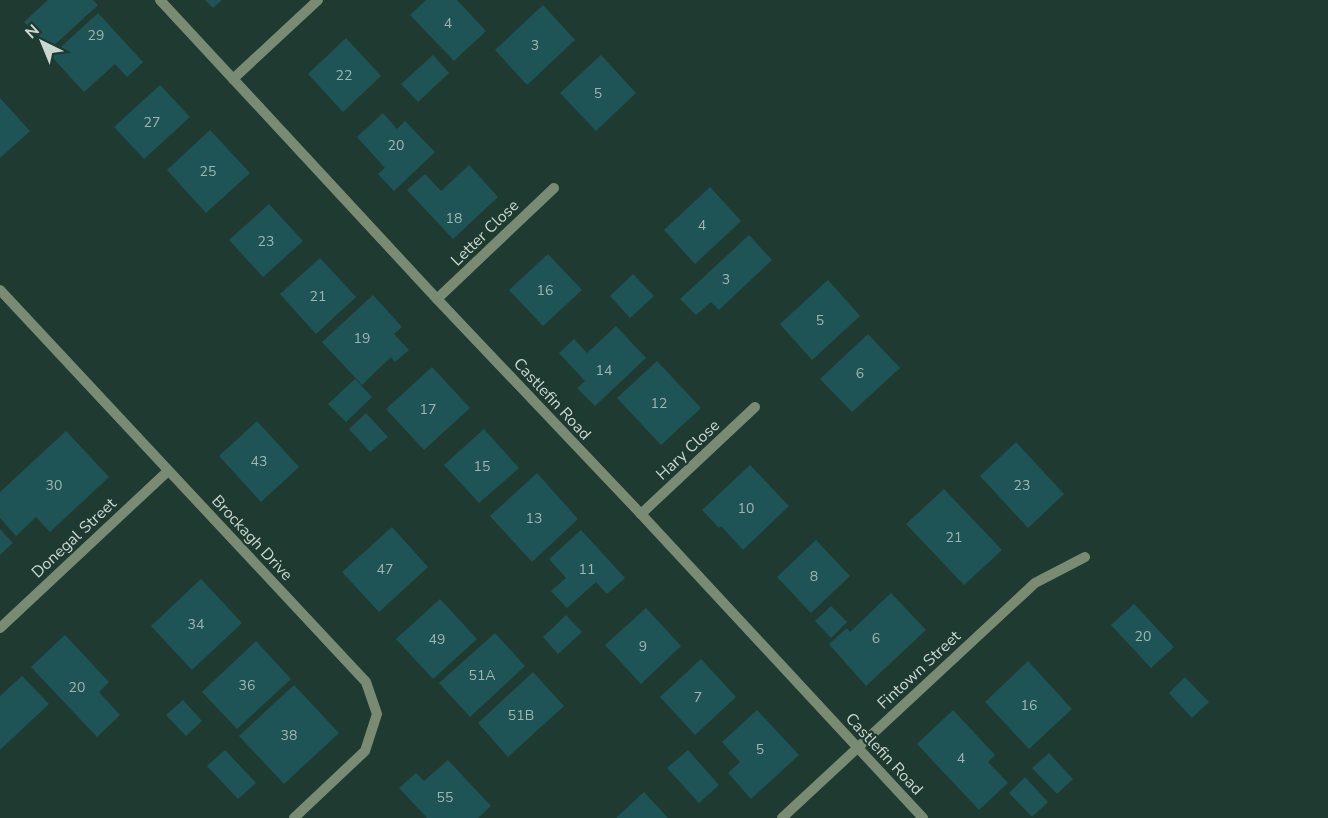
<svg xmlns="http://www.w3.org/2000/svg" width="1328" height="818" font-family="'Nunito Sans',sans-serif">
<style>
.building{fill:#1e5455}
.lines{fill:none;stroke-linecap:round;stroke-linejoin:round}
.minor{stroke:#798b73;stroke-width:10}
.labels{text-anchor:middle;dominant-baseline:central;stroke-width:4.5;stroke-linejoin:round;paint-order:stroke}
.number-label{font-size:14px;fill:#9eb6b1}
.street-label{font-size:16px;fill:#c8d7d0;stroke:#1f3a30}
</style>
<rect width="100%" height="100%" fill="#1f3a30"/>
<g class="building">
<polygon points="48,0 93,0 98,5 49,50 24,22"/>
<polygon points="205,0 222,0 213,8"/>
<polygon points="426,0 457,0 486,31 454,61 410,15"/>
<polygon points="543,5 575,40 527,85 495,50"/>
<polygon points="98,13 143,62 127,77 115,64 84,92 51,56"/>
<polygon points="346,38 381,76 343,112 308,74"/>
<polygon points="433,55 449,73 418,102 401,84"/>
<polygon points="601,55 636,93 596,131 560,93"/>
<polygon points="160,85 190,117 144,159 114,127"/>
<polygon points="0,98 30,131 0,158"/>
<polygon points="383,113 397,129 405,121 435,152 394,191 378,174 385,168 357,137"/>
<polygon points="210,130 250,173 206,213 167,170"/>
<polygon points="469,165 498,197 453,239 407,190 425,174 441,191"/>
<polygon points="710,187 741,221 695,264 664,230"/>
<polygon points="269,204 303,241 263,277 229,240"/>
<polygon points="749,235 772,260 719,310 711,302 696,315 680,299"/>
<polygon points="548,254 582,290 543,326 509,290"/>
<polygon points="320,258 356,297 316,334 280,294"/>
<polygon points="633,274 654,296 630,318 610,296"/>
<polygon points="828,280 860,316 812,360 780,324"/>
<polygon points="373,295 402,327 394,334 409,350 395,362 391,357 362,385 322,342"/>
<polygon points="616,326 646,358 595,406 577,388 585,381 559,353 574,339 587,353"/>
<polygon points="868,334 900,368 852,412 820,379"/>
<polygon points="657,361 701,408 661,445 617,398"/>
<polygon points="432,367 470,408 424,450 386,409"/>
<polygon points="355,379 372,397 346,422 328,404"/>
<polygon points="366,413 388,437 370,452 349,429"/>
<polygon points="257,421 299,467 261,502 219,456"/>
<polygon points="484,429 519,468 479,503 444,465"/>
<polygon points="66,431 109,477 50,532 36,517 16,536 0,518 0,492"/>
<polygon points="1016,442 1064,494 1028,528 980,476"/>
<polygon points="750,465 789,506 743,550 721,526 719,528 702,510"/>
<polygon points="537,473 578,519 532,562 490,516"/>
<polygon points="944,489 1002,550 964,585 906,524"/>
<polygon points="392,527 428,567 379,612 342,572"/>
<polygon points="0,529 13,543 0,555"/>
<polygon points="581,530 625,578 607,594 596,582 567,608 551,591 566,578 549,559"/>
<polygon points="816,540 850,576 811,613 777,577"/>
<polygon points="201,579 242,623 192,670 151,626"/>
<polygon points="891,593 926,630 866,686 829,644 847,628 850,632"/>
<polygon points="440,599 477,639 433,679 396,639"/>
<polygon points="1134,604 1174,647 1151,668 1111,625"/>
<polygon points="831,606 847,622 831,638 815,621"/>
<polygon points="646,608 681,646 641,684 605,645"/>
<polygon points="566,615 582,632 558,654 543,637"/>
<polygon points="495,633 525,666 470,717 439,683"/>
<polygon points="65,635 109,682 99,692 120,715 97,737 31,667"/>
<polygon points="256,641 291,679 237,729 202,692"/>
<polygon points="701,659 736,697 695,735 660,697"/>
<polygon points="1028,661 1072,709 1029,749 985,702"/>
<polygon points="533,672 564,706 508,757 478,723"/>
<polygon points="22,676 49,704 0,750 0,696"/>
<polygon points="1185,677 1209,702 1192,718 1169,693"/>
<polygon points="294,685 339,733 284,784 239,736"/>
<polygon points="183,700 202,721 186,736 166,715"/>
<polygon points="757,710 799,755 751,799 728,773 740,762 722,742"/>
<polygon points="953,710 995,755 988,762 1008,783 979,810 917,744"/>
<polygon points="225,750 256,783 238,799 207,766"/>
<polygon points="688,750 719,785 699,803 667,768"/>
<polygon points="1049,753 1073,779 1057,794 1032,768"/>
<polygon points="448,760 491,806 478,818 427,818 399,788 416,773 424,781"/>
<polygon points="1025,777 1048,802 1032,817 1009,793"/>
<polygon points="644,792 668,818 616,818"/>
</g>
<g class="lines">
<g class="minor">
<polyline points="160,0 437,299 641,514 923,818"/>
<polyline points="233,79 318,0"/>
<polyline points="0,290 366,682 377,714 365,751 294,818"/>
<polyline points="437,299 554,188"/>
<polyline points="641,514 755,407"/>
<polyline points="0,628 168,471"/>
<polyline points="782,818 1035,583 1085,557"/>
</g>
</g>
<g class="labels">
<g class="number-label">
<text x="448" y="23">4</text>
<text x="96" y="35">29</text>
<text x="535" y="45">3</text>
<text x="344" y="75">22</text>
<text x="598" y="93">5</text>
<text x="152" y="122">27</text>
<text x="396" y="145">20</text>
<text x="208" y="171">25</text>
<text x="454" y="218">18</text>
<text x="702" y="225">4</text>
<text x="266" y="241">23</text>
<text x="726" y="279">3</text>
<text x="545" y="290">16</text>
<text x="318" y="296">21</text>
<text x="820" y="320">5</text>
<text x="362" y="338">19</text>
<text x="604" y="370">14</text>
<text x="860" y="373">6</text>
<text x="659" y="403">12</text>
<text x="428" y="409">17</text>
<text x="259" y="461">43</text>
<text x="482" y="466">15</text>
<text x="54" y="485">30</text>
<text x="1022" y="485">23</text>
<text x="746" y="508">10</text>
<text x="534" y="518">13</text>
<text x="954" y="537">21</text>
<text x="385" y="569">47</text>
<text x="587" y="569">11</text>
<text x="814" y="576">8</text>
<text x="196" y="624">34</text>
<text x="1143" y="636">20</text>
<text x="876" y="638">6</text>
<text x="437" y="639">49</text>
<text x="643" y="646">9</text>
<text x="482" y="675">51A</text>
<text x="247" y="685">36</text>
<text x="77" y="687">20</text>
<text x="698" y="697">7</text>
<text x="1029" y="705">16</text>
<text x="521" y="715">51B</text>
<text x="289" y="735">38</text>
<text x="760" y="749">5</text>
<text x="961" y="758">4</text>
<text x="445" y="797">55</text>
</g>
<g class="street-label">
<text transform="translate(485 233) rotate(-44)">Letter Close</text>
<text transform="translate(552 399) rotate(47)">Castlefin Road</text>
<text transform="translate(688 450) rotate(-43)">Hary Close</text>
<text transform="translate(74 538) rotate(-43)">Donegal Street</text>
<text transform="translate(252 538) rotate(47)">Brockagh Drive</text>
<text transform="translate(919 670) rotate(-43)">Fintown Street</text>
<text transform="translate(884 754) rotate(47)">Castlefin Road</text>
</g>
</g>
<g transform="translate(42 42) rotate(317)" stroke="#1f3a30" stroke-width="4.5" paint-order="stroke">
<path d="M0-4.5L10 22L0 15L-10 22Z" fill="#c8d7d0"/>
<text y="-9" font-size="16" font-weight="bold" text-anchor="middle" fill="#c8d7d0">N</text>
</g>
</svg>
